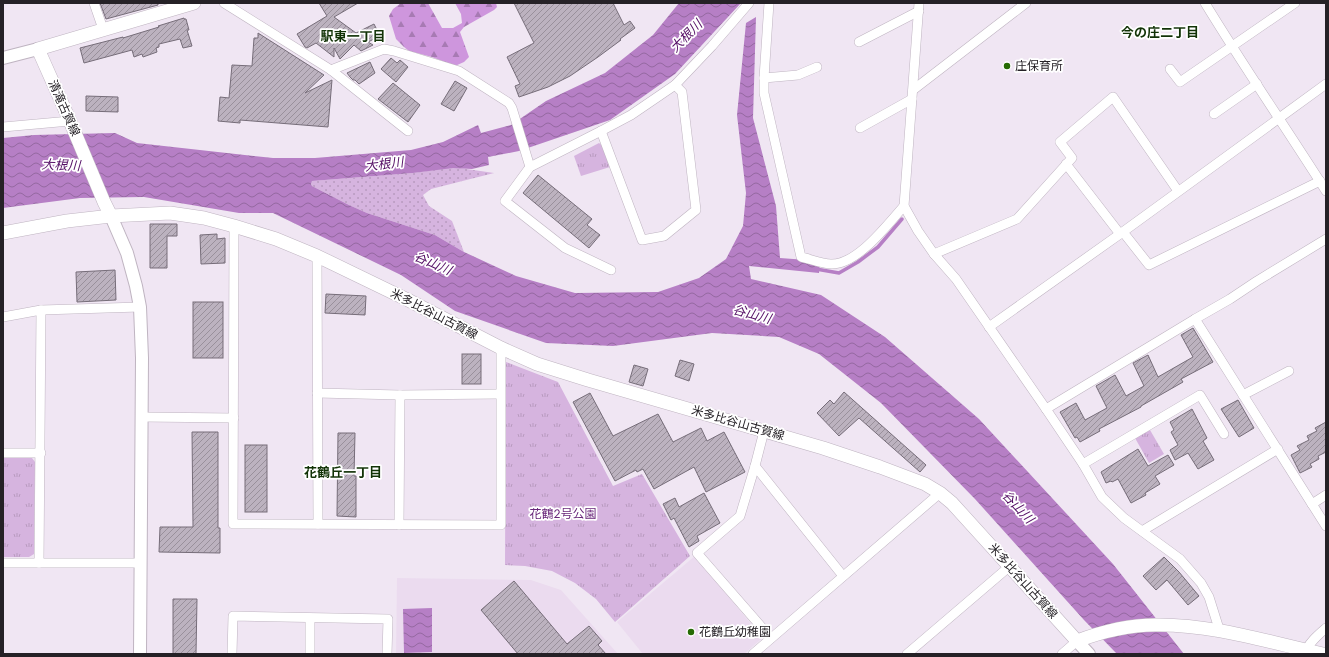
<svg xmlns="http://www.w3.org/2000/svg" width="1329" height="657" font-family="Jost,'Noto Sans JP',sans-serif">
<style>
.built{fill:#ebdbef}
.grass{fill:url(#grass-dots)}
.forest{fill:url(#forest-firs)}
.park{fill:url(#park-tufts)}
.water{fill:url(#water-waves)}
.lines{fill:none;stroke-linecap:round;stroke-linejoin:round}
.stream{stroke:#b67fc5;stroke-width:3.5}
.building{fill:url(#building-hatch);stroke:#766d79}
.minor-casing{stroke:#bfb4c1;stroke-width:10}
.tertiary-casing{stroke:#bfb4c1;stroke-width:14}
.secondary-casing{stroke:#bfb4c1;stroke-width:14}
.minor{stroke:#fff;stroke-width:9}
.tertiary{stroke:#fff;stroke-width:12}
.secondary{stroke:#fff;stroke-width:13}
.poi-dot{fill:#256a03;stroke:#fff;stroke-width:1.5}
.labels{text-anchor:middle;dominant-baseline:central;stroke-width:3.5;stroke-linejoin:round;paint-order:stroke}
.poi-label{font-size:12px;fill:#252126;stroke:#fff;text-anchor:start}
.street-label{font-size:12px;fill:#252126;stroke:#fff}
.park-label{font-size:12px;fill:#682579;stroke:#fff}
.neighbourhood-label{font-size:13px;font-weight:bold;fill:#123307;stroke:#fff}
.water-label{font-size:13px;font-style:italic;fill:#540e65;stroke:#fff}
</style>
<defs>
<pattern id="grass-dots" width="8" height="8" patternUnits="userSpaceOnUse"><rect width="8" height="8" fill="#d6b4df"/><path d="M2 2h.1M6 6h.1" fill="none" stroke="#b89abf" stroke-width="1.8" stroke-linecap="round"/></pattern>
<pattern id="forest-firs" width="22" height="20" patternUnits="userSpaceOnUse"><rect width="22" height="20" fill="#ce96dd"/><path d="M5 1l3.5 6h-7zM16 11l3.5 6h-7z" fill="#a77ab3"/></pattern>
<pattern id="park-tufts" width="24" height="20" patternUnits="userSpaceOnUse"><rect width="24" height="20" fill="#d6b4df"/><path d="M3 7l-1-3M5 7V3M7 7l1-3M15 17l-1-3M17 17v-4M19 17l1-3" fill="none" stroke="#b89abf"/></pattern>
<pattern id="water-waves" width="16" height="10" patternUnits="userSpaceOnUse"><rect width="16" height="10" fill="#b67fc5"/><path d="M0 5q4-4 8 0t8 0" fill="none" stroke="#9468a0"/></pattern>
<pattern id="building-hatch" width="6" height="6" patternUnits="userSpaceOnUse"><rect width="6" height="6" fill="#bcb2bf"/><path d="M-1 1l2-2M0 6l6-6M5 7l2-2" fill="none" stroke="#99909b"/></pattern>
</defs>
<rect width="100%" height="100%" fill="#f0e6f3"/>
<g class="built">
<polygon points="695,556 760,635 761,639 744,654 643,654 617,622"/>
<polygon points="397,578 531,580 561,590 618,654 396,654"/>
</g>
<polygon class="grass" points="453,167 494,173 431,189 423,195 429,206 452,221 464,252 435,235 367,213 349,205 312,186 311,183 312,181 413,173"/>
<polygon class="forest" points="401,3 428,3 442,28 453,28 462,23 461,14 455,3 496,3 497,7 494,10 464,27 460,32 469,57 464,62 455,66 432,57 409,51 404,47 396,39 389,16 393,9"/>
<g class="park">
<polygon points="599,143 604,147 610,167 581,176 574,156"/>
<polygon points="506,362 558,382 613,486 642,474 690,556 615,622 596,599 575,583 552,571 525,566 505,565"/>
<polygon points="1150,430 1164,454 1149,463 1135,438"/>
<polygon points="3,458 32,458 35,462 34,554 29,557 3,557"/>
</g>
<g class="water">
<polygon points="679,3 741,3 675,74 610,120 519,151 488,157 489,165 472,169 453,168 413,173 312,181 311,184 312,186 349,205 367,213 435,235 464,252 516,276 575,293 658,292 699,278 726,259 743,226 746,193 737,115 746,23 756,17 753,118 776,206 780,258 820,261 819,273 749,266 751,279 821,295 885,337 979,419 1113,564 1184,654 1117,654 1084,620 975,499 881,403 819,354 779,337 712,333 613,346 546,343 455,311 401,275 273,213 239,213 144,197 80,198 3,208 3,138 34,135 115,133 137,143 273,158 315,158 411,150 443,142 478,125 481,133 511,125 546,101 605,73 653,35"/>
<polygon points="432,608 432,652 404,653 403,609"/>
</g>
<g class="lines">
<polyline class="stream" points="816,269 839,273 858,262 878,247 902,219"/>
</g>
<g class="building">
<polygon points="100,3 158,3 158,5 106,19"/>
<polygon points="319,3 358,3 334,17 356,33 374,24 380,36 368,42 373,45 361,51 354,45 340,59 334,48 334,57 316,43 307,48 305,47 297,34 327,16"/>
<polygon points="514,3 613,3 624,25 630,21 635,28 620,39 621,40 598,57 570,76 548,87 519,97 515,86 520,84 507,57 534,43"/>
<polygon points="184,18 184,19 186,19 189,30 187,30 192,46 183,48 180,39 159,44 159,47 156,48 157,52 143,57 142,54 134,57 132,50 84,63 80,48 123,37 123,38 159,27 158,26"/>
<polygon points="258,33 324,75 305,93 332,80 328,127 240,120 240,123 218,121 220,97 229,98 232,65 252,66 254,38 258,38"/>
<polygon points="391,58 397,63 400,60 408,67 396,82 381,69"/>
<polygon points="370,62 375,73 359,84 355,80 353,80 350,77 347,73"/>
<polygon points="455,81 467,88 454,111 441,104"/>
<polygon points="393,83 420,105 408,122 378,99"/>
<polygon points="86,96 118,97 118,112 86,111"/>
<polygon points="538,175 592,219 587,225 600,235 589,248 523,193"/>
<polygon points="150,224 177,224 177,236 167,236 167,268 150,268"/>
<polygon points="217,234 217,239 225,238 225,263 201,264 200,235"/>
<polygon points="115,270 116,300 77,302 76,272"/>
<polygon points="326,294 366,296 365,315 325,313"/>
<rect x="193" y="302" width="30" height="56"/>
<polygon points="1193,328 1213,362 1181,379 1183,382 1141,406 1141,407 1099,429 1100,431 1080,442 1077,437 1075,438 1060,412 1076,403 1085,420 1107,408 1096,386 1115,375 1126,396 1144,386 1133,363 1148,355 1158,377 1193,357 1181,335"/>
<rect x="462" y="354" width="19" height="30"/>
<polygon points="680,360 694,364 689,381 675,376"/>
<polygon points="634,365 648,369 643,386 629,382"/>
<polygon points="844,392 926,465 920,472 859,418 839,436 817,413 830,400 834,404"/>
<polygon points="590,393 613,436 658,414 673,442 701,428 707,441 724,432 745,472 706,492 694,467 654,489 643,469 637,472 636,470 615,481 573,402"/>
<polygon points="1238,400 1254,428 1239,437 1221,409"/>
<polygon points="1192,409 1207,438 1203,441 1214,460 1198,469 1188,453 1175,460 1170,450 1178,445 1171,432 1174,430 1170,422"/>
<polygon points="1326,422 1326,452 1318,456 1319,459 1310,464 1312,467 1300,473 1291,455 1300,450 1297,446 1309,440 1307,436 1317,431 1315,428"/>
<polygon points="192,432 218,432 218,528 220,528 220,553 159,552 160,527 193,527"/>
<polygon points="338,433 355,433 354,476 356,476 356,517 337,516"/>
<rect x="245" y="445" width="22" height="67"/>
<polygon points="1138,449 1148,466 1168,455 1174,465 1155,476 1160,484 1145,493 1146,495 1131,503 1118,479 1112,482 1111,481 1106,483 1101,472"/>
<polygon points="704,493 720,523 697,536 699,541 689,547 674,518 671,520 663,504 675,498 679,507"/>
<polygon points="1164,557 1179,572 1199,596 1188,605 1167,580 1156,590 1143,576"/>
<polygon points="514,581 567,644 589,626 602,641 598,645 606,654 518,654 481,610"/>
<polygon points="173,599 197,599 196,654 173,654"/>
</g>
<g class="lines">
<defs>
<g id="minor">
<polyline points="94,3 103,29"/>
<polyline points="224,3 331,70 408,131"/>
<path d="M769 3 764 78V93L801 257C810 259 822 264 831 264 857 265 887 225 904 206"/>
<polyline points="919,3 904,206 918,231 934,254 956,279 1046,409 1083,464 1102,497 1124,518 1180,559 1201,583 1209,597 1220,632"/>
<path d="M1205 3C1244 67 1286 128 1326 191"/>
<polyline points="859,42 919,11"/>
<polyline points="1170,69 1180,82 1295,3"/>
<polyline points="331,70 384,49 394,51 459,71 509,103 512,108 530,167"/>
<polyline points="764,78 798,75 817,67"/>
<polyline points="913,90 1026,3"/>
<polyline points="1214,114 1257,84"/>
<polyline points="3,127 70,121"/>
<polyline points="860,128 912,99"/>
<polyline points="601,131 642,240 664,236 696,210 682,92 675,85"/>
<polyline points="1066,164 1120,234"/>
<polyline points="234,226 233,524 501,525 501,348"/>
<polyline points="1123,232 1149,265 1320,181"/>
<polyline points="934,254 1017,219 1072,158 1060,142 1113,97 1178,191"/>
<polyline points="317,256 318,524"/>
<polyline points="611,270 565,248 505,201 530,167 601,131 631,115 675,85 712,46 749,3"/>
<polyline points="3,317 41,310 140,307"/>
<polyline points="1195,319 1312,504"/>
<polyline points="989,327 1120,234 1326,84"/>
<polyline points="317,393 400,395 500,394"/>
<polyline points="1243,395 1289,371"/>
<polyline points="1046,409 1195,319 1230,299 1257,281 1326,239"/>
<polyline points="141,417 234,418"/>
<polyline points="764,431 755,466 843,576"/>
<polyline points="3,453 41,453"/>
<polyline points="1083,464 1200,395 1224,434"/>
<polyline points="755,466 740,516 697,553 771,638"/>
<polyline points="1326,495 1312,504 1326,526"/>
<polyline points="399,525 400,395"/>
<polyline points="1142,531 1278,449"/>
<polyline points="3,563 140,563"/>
<polyline points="39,563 41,310"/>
<polyline points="232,654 233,616 388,619 387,654"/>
<polyline points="310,654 310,618"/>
<polyline points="753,654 940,493"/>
<polyline points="907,654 1010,566"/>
<polyline points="1062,654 1077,641"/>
<path d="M1305 654C1307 644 1319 634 1326 628"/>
</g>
<g id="tertiary">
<polyline points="3,58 38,49"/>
<polyline points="111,216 127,253 136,286 140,307 142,358 140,654"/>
<polyline points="1077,641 1089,654"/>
</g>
<g id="secondary">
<polyline points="111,216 104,202 70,121 38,49 194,3"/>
<path d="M3 233 67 221 111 216 170 213 204 218 234 226 276 239 317 256 408 300 501 348 537 364 588 380 823 448 880 467 925 484 940 493 952 503 1077 641C1101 632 1130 625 1155 625 1212 624 1268 642 1323 654"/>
</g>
</defs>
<use href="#minor" class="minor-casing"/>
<use href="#tertiary" class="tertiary-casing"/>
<use href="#secondary" class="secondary-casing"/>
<use href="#minor" class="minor"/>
<use href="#tertiary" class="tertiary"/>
<use href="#secondary" class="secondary"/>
</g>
<g class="poi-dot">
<circle cx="1007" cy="66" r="4"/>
<circle cx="691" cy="632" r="4"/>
</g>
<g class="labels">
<g class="poi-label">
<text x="1015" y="66">庄保育所</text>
<text x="699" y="632">花鶴丘幼稚園</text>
</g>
<g class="street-label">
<text transform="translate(64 108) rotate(66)">清滝古賀線</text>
<text transform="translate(434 314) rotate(27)">米多比谷山古賀線</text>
<text transform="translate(738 423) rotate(16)">米多比谷山古賀線</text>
<text transform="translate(1023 581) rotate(48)">米多比谷山古賀線</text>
</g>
<g class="park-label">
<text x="563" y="514">花鶴２号公園</text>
</g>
<g class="neighbourhood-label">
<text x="1160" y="32">今の庄二丁目</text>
<text x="353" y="36">駅東一丁目</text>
<text x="343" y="472">花鶴丘一丁目</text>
</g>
<g class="water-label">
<text transform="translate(686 36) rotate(-45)">大根川</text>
<text transform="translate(384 164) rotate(-7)">大根川</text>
<text transform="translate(61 165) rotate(2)">大根川</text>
<text transform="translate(433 263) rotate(24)">谷山川</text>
<text transform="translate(752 314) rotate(15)">谷山川</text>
<text transform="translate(1018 507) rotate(47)">谷山川</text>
</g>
</g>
<rect width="1329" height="657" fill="none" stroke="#252126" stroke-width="8"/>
</svg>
